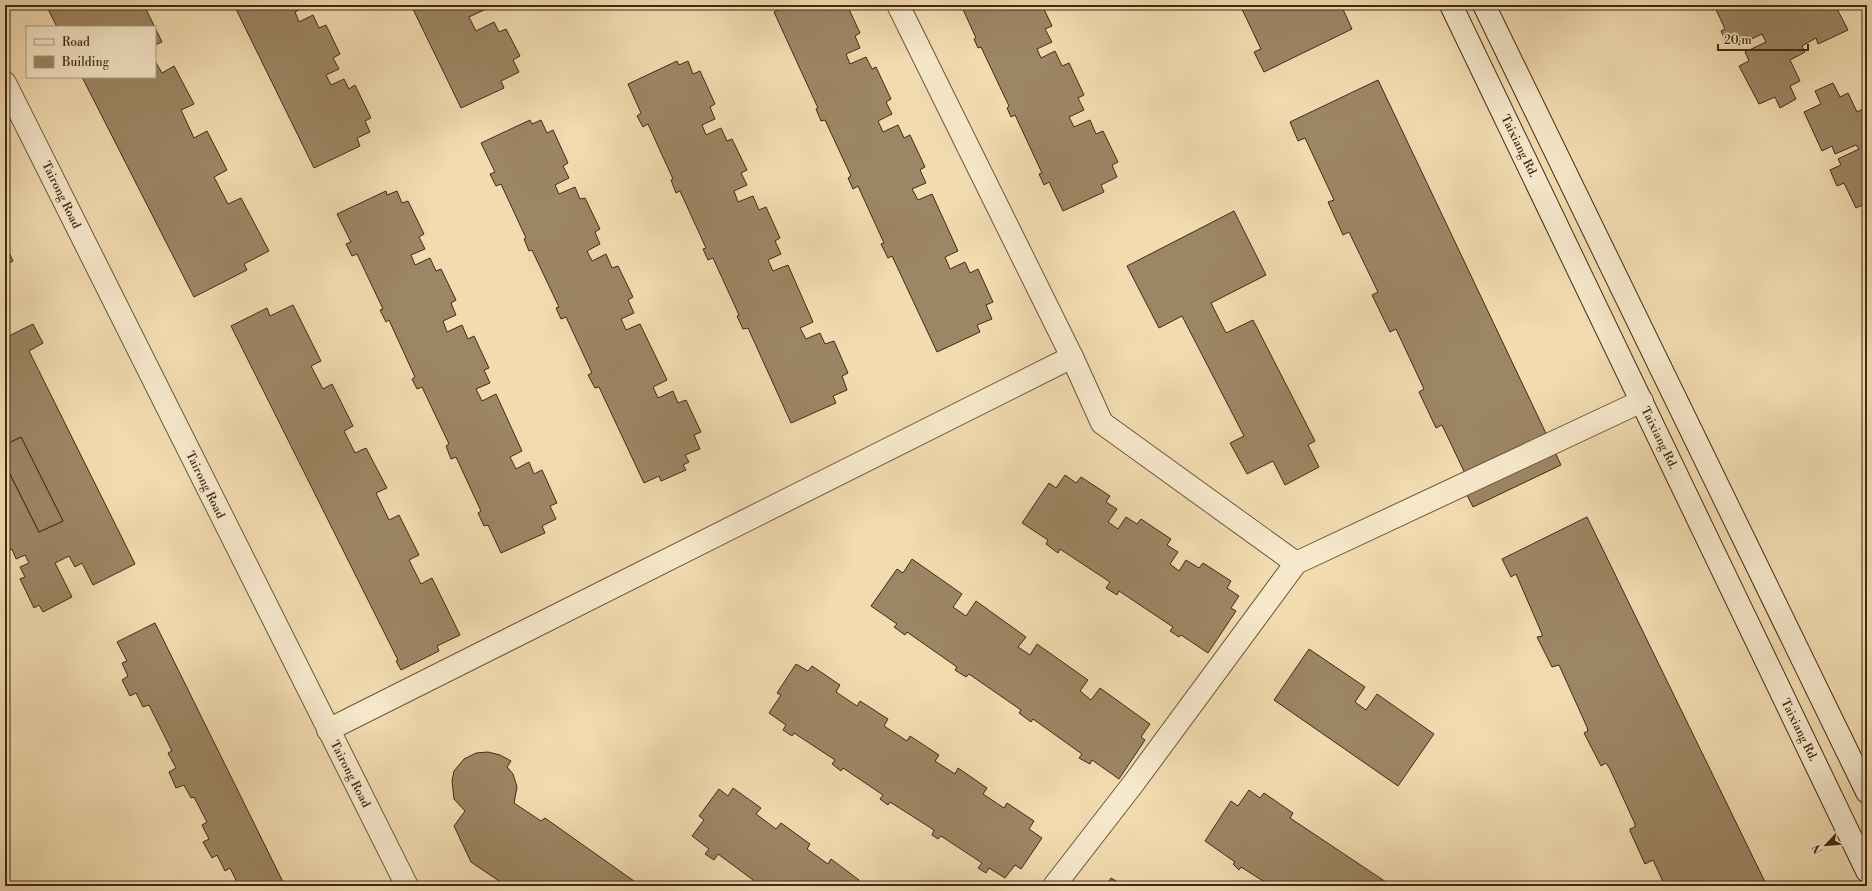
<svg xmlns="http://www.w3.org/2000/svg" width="1872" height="891" font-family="'Libre Bodoni',serif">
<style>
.building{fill:#9d8665;stroke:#412a14}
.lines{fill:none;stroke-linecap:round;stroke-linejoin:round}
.street-casing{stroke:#6d563b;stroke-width:24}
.secondary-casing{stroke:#412a14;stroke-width:24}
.street{stroke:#f6e8cb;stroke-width:22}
.secondary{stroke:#f6e8cb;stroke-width:22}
.labels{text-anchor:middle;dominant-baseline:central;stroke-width:3;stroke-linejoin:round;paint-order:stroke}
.street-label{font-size:12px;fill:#412a14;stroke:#f6e8cb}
</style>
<rect width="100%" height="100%" fill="#f1dbaf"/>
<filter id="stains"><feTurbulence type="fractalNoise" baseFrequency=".005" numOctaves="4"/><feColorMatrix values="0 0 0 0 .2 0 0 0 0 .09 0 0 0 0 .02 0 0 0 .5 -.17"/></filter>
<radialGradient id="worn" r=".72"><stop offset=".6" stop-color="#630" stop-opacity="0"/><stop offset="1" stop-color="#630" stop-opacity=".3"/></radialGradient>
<g class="building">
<polygon points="46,5 127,5 129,10 139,5 144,5 162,42 155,45 155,27 57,27"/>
<polygon points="234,5 308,5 295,12 299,22 313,15 319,28 326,25 340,54 333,58 339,69 326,75 331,85 344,79 349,89 355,85 371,118 365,121 370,132 357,138 360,146 314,168"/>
<polygon points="411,5 486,5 488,8 469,17 476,31 494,22 499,32 506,29 520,56 513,60 519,72 501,81 504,88 461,108"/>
<polygon points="789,5 847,5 860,33 855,36 860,48 846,54 850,64 866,57 872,69 876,67 891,99 886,102 892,114 878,121 883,132 898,125 904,138 910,135 925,167 920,170 926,183 912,189 918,200 932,194 958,251 945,257 950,269 965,262 970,273 978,269 993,302 986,305 992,319 977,325 980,332 937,352 892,256 888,258 881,244 884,243 858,186 853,189 848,178 851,176 825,120 821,121 816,109 818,108 774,12"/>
<polygon points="961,5 1042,5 1052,26 1045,29 1052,42 1037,49 1041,58 1055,51 1062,66 1069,63 1084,95 1078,98 1084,110 1069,117 1074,127 1090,120 1096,134 1103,131 1118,162 1112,165 1117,177 1101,185 1104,192 1063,211 1049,182 1044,185 1039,174 1042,173 1015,115 1011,117 1007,108 1009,106 981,47 978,48 974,39 976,38"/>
<polygon points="1240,5 1341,5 1352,29 1264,72 1254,52 1261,49"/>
<polygon points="1714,5 1764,5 1765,7 1769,5 1835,5 1848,30 1818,44 1816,38 1802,46 1805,52 1790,60 1800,81 1790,86 1796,99 1780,108 1775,97 1759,104 1739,66 1749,61 1745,52 1766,42 1762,34 1739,45 1736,39 1727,44 1721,31 1725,29"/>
<polygon points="155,61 162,73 174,66 194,104 181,110 194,138 207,131 227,170 214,177 228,204 241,198 269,251 244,264 247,270 194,297 82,77 155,77"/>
<polygon points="677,61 679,65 688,61 693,74 700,71 715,104 710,107 715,119 702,125 706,135 721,128 727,141 732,139 747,170 741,173 747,185 734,191 738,202 753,196 759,210 766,207 780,238 775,241 781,254 768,260 773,271 788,265 813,322 800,328 806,339 820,333 825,344 834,341 848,373 842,376 847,390 833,396 836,403 791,423 748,328 743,329 737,316 739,315 713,258 708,260 703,249 706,248 680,191 676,193 671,180 673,179 648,124 643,127 637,116 641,113 628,84"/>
<polygon points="1378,80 1561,465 1473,507 1463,487 1470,484 1442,425 1436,428 1419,392 1424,389 1396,329 1390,332 1372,295 1378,292 1349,232 1343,235 1328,202 1334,200 1305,138 1298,141 1290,122"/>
<polygon points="1833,83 1840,97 1848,93 1857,112 1867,107 1867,203 1856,208 1844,183 1837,186 1830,170 1841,165 1838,159 1859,149 1856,145 1835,154 1832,146 1822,151 1804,112 1821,104 1815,91"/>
<polygon points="530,120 532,124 541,120 547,133 553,130 568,163 563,166 569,178 555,185 559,194 575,187 580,199 585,198 600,229 595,232 600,244 587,251 592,261 606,254 612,268 618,266 633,297 628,300 634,313 621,319 626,330 640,324 667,380 653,387 658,398 673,391 678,403 686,400 701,432 694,435 700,449 685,455 689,462 683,465 686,470 661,481 659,476 644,483 599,387 595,388 588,375 592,373 566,317 561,319 556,308 559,307 532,250 529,251 524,239 526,238 501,184 496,186 490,174 495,172 481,143"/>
<polygon points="386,191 387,195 397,191 402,203 408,201 424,234 419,237 425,249 411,255 415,265 430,258 436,271 441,269 456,300 451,303 456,315 443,321 447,332 462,325 468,339 474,336 489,368 484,370 490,383 476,389 482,401 496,394 522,451 510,457 516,469 529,462 534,474 542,470 557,503 550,506 556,519 542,526 545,533 501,553 488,525 484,526 478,513 481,511 456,457 451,459 446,446 449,444 422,387 417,389 412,379 415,377 389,320 386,322 380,310 383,309 357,254 352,256 346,244 351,242 337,214"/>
<polygon points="1234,211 1266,275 1211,303 1226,333 1253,320 1315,441 1308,445 1319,467 1285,485 1273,461 1247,474 1230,443 1244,436 1182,316 1159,328 1127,266"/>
<polygon points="5,244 13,261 5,265"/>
<polygon points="293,305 321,361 311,366 323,389 332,384 353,426 344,431 355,453 366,448 387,488 376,493 389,520 399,515 419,555 409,560 421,584 432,578 460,635 437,646 439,651 401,670 396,661 398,660 231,326 267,308 270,316"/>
<polygon points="33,324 43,343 29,351 135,564 93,585 82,563 75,567 69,556 55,563 72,597 43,612 39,605 34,608 20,579 25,577 20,567 29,563 25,555 16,559 12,549 6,552 5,551 5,464 39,532 63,521 21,437 5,445 5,338"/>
<polygon points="21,437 63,521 39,532 5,464 5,445"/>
<polygon points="1065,475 1076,483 1081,477 1110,496 1106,502 1117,509 1108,522 1118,529 1126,517 1137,524 1141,519 1171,539 1167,545 1178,552 1170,564 1179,571 1186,560 1199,568 1203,563 1231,581 1227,588 1239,596 1231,608 1236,611 1208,653 1181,635 1179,637 1170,631 1173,627 1119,591 1117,595 1106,588 1110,582 1060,549 1058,553 1046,544 1048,540 1022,523 1049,483 1056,488"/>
<polygon points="1587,517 1767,886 1665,886 1653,860 1645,864 1630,831 1630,829 1635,827 1635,824 1610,769 1606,763 1601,766 1584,733 1588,731 1587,727 1559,665 1552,667 1537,637 1542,636 1542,634 1516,574 1511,577 1502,559"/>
<polygon points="912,559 962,594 953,607 966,616 976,601 1026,637 1018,647 1030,655 1037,644 1088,680 1080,691 1091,700 1100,688 1150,724 1141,737 1145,740 1119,779 1092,760 1090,764 1079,758 1082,754 1033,719 1031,722 1019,713 1021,710 969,674 966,677 955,670 957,667 907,632 905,635 894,627 897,624 871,606 897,569 903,573"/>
<polygon points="155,623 285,886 239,886 230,868 225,871 217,855 212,858 203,842 209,839 202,825 207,822 194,797 191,798 184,785 176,788 169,772 176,768 168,753 172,751 149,705 143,707 136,693 130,696 122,680 128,676 122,663 127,661 117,642"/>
<polygon points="1309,649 1365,687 1355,702 1366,710 1377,694 1434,734 1398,786 1274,700"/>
<polygon points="796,664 808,671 812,666 840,685 836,692 857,706 860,701 888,719 884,726 907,741 910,736 939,755 935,761 955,774 958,768 987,788 983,794 1004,808 1007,803 1034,821 1029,829 1042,838 1021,869 1015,865 1005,878 989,868 986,873 978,868 982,863 941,836 938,839 932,835 934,830 890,802 888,805 880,799 883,795 843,768 841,771 832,764 835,760 794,733 792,736 783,730 786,725 769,713 781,695 777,693"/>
<polygon points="488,752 500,755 511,761 507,767 513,774 517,787 514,803 541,821 545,818 641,886 501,886 502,883 471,862 454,826 465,811 454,799 452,781 454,771 464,759 476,753"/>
<polygon points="733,788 761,808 756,814 776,829 781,823 810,844 807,849 828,864 831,859 859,880 857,883 861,886 754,886 757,883 718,854 714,860 705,854 709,849 692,836 704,820 699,816 719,789 728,796"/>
<polygon points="1249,790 1260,798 1264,793 1293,813 1290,818 1392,886 1271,886 1241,867 1239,870 1233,864 1235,862 1205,841 1231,801 1238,806"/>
<polygon points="1111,878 1124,886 1106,886"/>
</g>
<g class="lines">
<defs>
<g id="street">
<polyline points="898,5 1072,357 1102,423 1296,563"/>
<polyline points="5,83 407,886"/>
<polyline points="328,730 1072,357"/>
<polyline points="1054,886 1133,784 1296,563 1642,401"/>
</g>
<g id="secondary">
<polyline points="1451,5 1867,871"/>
<polyline points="1484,5 1867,792"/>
</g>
</defs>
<use href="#street" class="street-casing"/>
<use href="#secondary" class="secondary-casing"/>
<use href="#street" class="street"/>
<use href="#secondary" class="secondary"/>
</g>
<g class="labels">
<g class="street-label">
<text transform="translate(1519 146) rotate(64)">Taixiang Rd.</text>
<text transform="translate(61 195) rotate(64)">Tairong Road</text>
<text transform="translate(1659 438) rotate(64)">Taixiang Rd.</text>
<text transform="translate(205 485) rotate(64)">Tairong Road</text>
<text transform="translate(1799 730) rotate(64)">Taixiang Rd.</text>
<text transform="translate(350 774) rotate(63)">Tairong Road</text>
</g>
</g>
<rect width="1872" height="891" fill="none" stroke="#f1dbaf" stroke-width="20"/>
<rect x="6" y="6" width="1860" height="879" fill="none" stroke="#412a14" stroke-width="2"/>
<rect x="10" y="10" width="1852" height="871" fill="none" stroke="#412a14"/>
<rect x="26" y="26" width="130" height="52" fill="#f6e8cb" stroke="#ae9c82"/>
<rect x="34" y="39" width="20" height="6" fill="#f6e8cb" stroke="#ae9c82"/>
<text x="62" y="46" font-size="12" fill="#412a14">Road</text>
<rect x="34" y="56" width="20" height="12" fill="#9d8665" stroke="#ae9c82"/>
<text x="62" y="66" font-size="12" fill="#412a14">Building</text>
<g transform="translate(1826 845) rotate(244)" stroke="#f6e8cb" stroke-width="3" paint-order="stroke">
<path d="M0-3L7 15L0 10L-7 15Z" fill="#412a14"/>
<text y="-6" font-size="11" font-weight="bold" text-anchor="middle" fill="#412a14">N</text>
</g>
<path d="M1718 44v6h90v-6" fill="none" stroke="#412a14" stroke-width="2"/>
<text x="1724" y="44" font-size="12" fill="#412a14" stroke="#f6e8cb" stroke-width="3" paint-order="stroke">20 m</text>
<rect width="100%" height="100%" filter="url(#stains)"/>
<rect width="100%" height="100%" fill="url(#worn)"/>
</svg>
